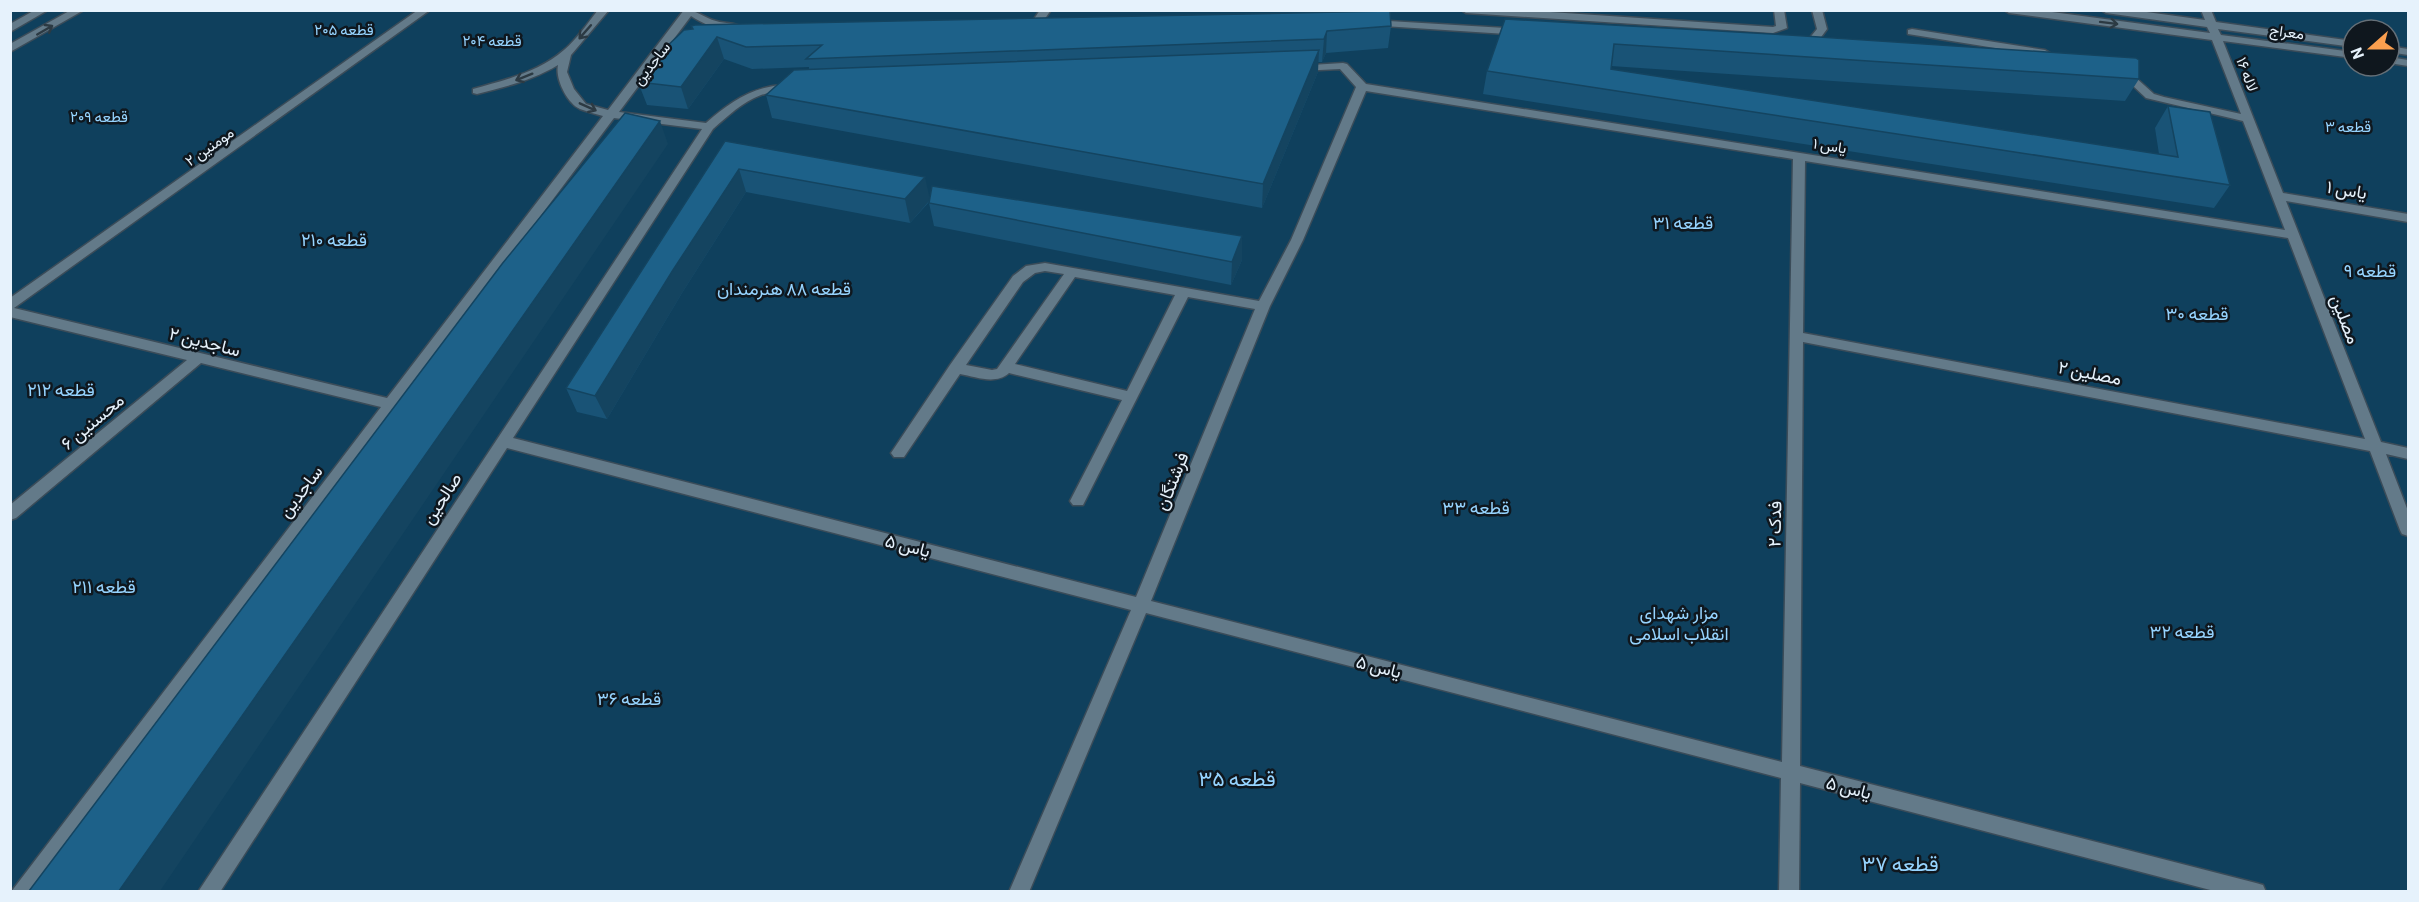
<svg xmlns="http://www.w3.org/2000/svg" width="2419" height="902" font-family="Barlow,Vazirmatn,sans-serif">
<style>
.green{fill:#0f405d;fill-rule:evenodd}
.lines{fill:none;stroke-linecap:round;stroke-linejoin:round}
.minor-casing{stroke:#3b4c59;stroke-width:3}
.minor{fill:#637a89;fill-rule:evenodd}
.wall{fill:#195376}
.shaded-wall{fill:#144460}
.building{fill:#1d6189;stroke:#144460;stroke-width:1.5}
.oneway{stroke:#2c3a43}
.labels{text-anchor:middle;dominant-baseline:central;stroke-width:5;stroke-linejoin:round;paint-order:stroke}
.far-park-label{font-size:15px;fill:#96d4ff;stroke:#0f171e}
.far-street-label{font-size:15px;fill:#e6f2fc;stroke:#0f171e}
.street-label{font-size:18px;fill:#e6f2fc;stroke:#0f171e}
.park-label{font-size:18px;fill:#96d4ff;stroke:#0f171e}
.near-park-label{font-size:21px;fill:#96d4ff;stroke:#0f171e}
</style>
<rect width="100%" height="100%" fill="#1c313e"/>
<path class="green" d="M10 11H2408V891H11ZM2353 30H2389V66H2353Z"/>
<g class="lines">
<defs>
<g id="minor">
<polygon points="35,10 48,10 10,32 10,24"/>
<polygon points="71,10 84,10 10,52 10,44"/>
<path d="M418 10H430L14 308 387 398 603 116C596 114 588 112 580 109 567 103 555 79 558 65 533 80 505 87 477 94L473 93V89C505 80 539 72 564 50 577 39 587 24 598 10H609L571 55 567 72 574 89 586 104 608 110 684 10C698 10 704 18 716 21 725 24 736 22 744 28 730 38 704 24 691 16L619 112 706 123C729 103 750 88 781 85 788 84 793 83 799 87 790 94 772 91 761 95 742 102 728 116 713 129L513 438 1136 597 1255 309 1188 297 1083 505H1073L1070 501 1122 400 1009 373C996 385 976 377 960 374L904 457H894L891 453 950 365 1013 276 1026 266 1045 263 1259 301 1291 240 1356 87 1340 69 1299 71 1295 70V66L1343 63 1347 64 1366 84 2285 230 2243 121 2146 98 2116 70 2121 67 2125 68 2154 94 2164 97 2241 114 2212 40 2009 13 2004 10H2037L2210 33 2207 27 2106 13 2101 10H2132L2205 20 2201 10H2211L2216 22 2353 41V47L2218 29 2221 35 2353 52V58L2223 41 2283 193 2408 214V222L2286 201 2381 442 2408 448V459L2386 454 2408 511V536L2402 534 2400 530 2370 451 1803 342 1800 766 2256 883 2263 885 2266 892H2218L1800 783 1799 892H1779L1781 778 1146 613 1029 892H1009L1131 610 507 448 220 892H198L702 129 614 118 33 892H11L381 407 201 363 16 518 10 520V505L187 360 10 317V298ZM1366 91 1793 159 1782 762 1151 601 1270 306 1303 240ZM1805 161 2288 238 2365 439 1803 333ZM1045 271 1064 274 997 369 992 370 966 365 1023 282 1035 273ZM1075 277 1175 295 1127 391 1015 364Z"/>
<polygon points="1040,10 1051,10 1037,30 1029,30 1028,28"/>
<polygon points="1461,10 1521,10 1773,27 1776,26 1774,10 1784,10 1787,28 1773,33 1466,13"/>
<polygon points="1812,10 1822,10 1827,29 1816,44 1796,47 1796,43 1808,40 1817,29"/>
<polygon points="1372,20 1522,29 1527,32 1522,35 1368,25 1368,21"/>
<polygon points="1912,29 2045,50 2050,53 2045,56 1908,34 1908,30"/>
<polygon points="2389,46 2408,49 2408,55 2389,52"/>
<polygon points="2389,57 2408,60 2408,66 2389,63"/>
</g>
</defs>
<use href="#minor" class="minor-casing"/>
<use href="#minor" class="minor"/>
</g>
<g class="wall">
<polygon points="1505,19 2139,79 2125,101 1611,66 1611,69 2159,154 2155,128 2168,106 2230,185 2214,208 1483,94 1487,71"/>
<polygon points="691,26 1391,26 1388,48 1326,53 1322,62 1318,62 1318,72 1262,208 772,118 766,95 809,69 809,67 752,69 724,59 688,109 647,105 638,82 692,29"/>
<polygon points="725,141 930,200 1242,260 1231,285 934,226 929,203 930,201 910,223 746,192 682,293 607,419 577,412 566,388"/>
</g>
<g class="shaded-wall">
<polygon points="1327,31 1326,53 1322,62 1324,39"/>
<polygon points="717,37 724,59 688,109 681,87"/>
<polygon points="1319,50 1318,72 1262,208 1263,184"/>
<polygon points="660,121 668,144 160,891 119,891"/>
<polygon points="739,169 746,192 682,293 607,419 595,396 673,270"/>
<polygon points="925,177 930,200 910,223 905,199"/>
<polygon points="1242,236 1242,260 1231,285 1232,262"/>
</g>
<g class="building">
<polygon points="1390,11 1391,26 1327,31 1324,39 806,59 822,45 746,47 717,37 681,87 638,82 661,52 684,30 693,29 691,26 695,25"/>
<polygon points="1505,19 1789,35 2136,58 2139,60 2139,79 1614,44 1611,69 2178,157 2168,106 2210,112 2230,185 1487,71"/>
<polygon points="1319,50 1263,184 766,95 794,70"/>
<polygon points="625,113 660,121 119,891 29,891 502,264"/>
<polygon points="725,141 925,177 905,199 739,169 673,270 595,396 566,388"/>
<polygon points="932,186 1242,236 1232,262 929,203"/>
</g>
<defs><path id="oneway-shaft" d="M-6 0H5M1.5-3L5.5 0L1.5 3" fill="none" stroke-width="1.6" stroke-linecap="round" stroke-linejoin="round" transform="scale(1.5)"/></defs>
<g class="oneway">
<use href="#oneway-shaft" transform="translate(2109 23) rotate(7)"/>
<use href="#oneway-shaft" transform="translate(45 30) rotate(-30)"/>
<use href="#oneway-shaft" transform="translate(585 32) rotate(131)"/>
<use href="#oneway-shaft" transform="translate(524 77) rotate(158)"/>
<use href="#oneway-shaft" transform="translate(588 107) rotate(24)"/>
</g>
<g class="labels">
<g class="far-park-label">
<text x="344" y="29">قطعه ۲۰۵</text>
<text x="492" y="40">قطعه ۲۰۴</text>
<text x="99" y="116">قطعه ۲۰۹</text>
<text x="2348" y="126">قطعه ۳</text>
</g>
<g class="far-street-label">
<text transform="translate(2287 31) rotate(8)">معراج</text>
<text transform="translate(651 63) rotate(-52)">ساجدین</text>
<text transform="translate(2248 74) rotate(69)">لاله ۱۶</text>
<text transform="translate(1830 145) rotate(9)">یاس ۱</text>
<text transform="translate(209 146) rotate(-35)">مومنین ۲</text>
</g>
<g class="street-label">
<text transform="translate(2347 189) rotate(9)">یاس ۱</text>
<text transform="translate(2346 319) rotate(69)">مصلین</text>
<text transform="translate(205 341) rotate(14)">ساجدین ۲</text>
<text transform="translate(2090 372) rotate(11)">مصلین ۲</text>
<text transform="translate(92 421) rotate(-40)">محسنین ۶</text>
<text transform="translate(1171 481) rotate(-68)">فرشتگان</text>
<text transform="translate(300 491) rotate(-53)">ساجدین</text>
<text transform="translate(441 498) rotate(-57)">صالحین</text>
<text transform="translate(1774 524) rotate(-89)">فدک ۲</text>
<text transform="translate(908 545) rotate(14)">یاس ۵</text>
<text transform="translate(1379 666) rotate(14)">یاس ۵</text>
<text transform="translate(1849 787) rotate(14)">یاس ۵</text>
</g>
<g class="park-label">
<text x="1683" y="222">قطعه ۳۱</text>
<text x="334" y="239">قطعه ۲۱۰</text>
<text x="2370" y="270">قطعه ۹</text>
<text x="784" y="288">قطعه ۸۸ هنرمندان</text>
<text x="2197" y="313">قطعه ۳۰</text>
<text x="61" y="389">قطعه ۲۱۲</text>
<text x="1476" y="507">قطعه ۳۳</text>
<text x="104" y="586">قطعه ۲۱۱</text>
<text x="1679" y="612">مزار شهدای<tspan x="1679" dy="21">انقلاب اسلامی</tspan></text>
<text x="2182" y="631">قطعه ۳۲</text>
<text x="629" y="698">قطعه ۳۶</text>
</g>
<g class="near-park-label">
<text x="1237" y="777">قطعه ۳۵</text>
<text x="1900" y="862">قطعه ۳۷</text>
</g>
</g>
<rect width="2419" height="902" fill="none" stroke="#e6f2fc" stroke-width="24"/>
<g transform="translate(2371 48) rotate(249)"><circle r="28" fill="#0f171e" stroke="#656f77" stroke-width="1.5"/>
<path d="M0-4.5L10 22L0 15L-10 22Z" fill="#fa9f4f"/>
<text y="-9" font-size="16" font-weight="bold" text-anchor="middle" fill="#e6f2fc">N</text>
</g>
</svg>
